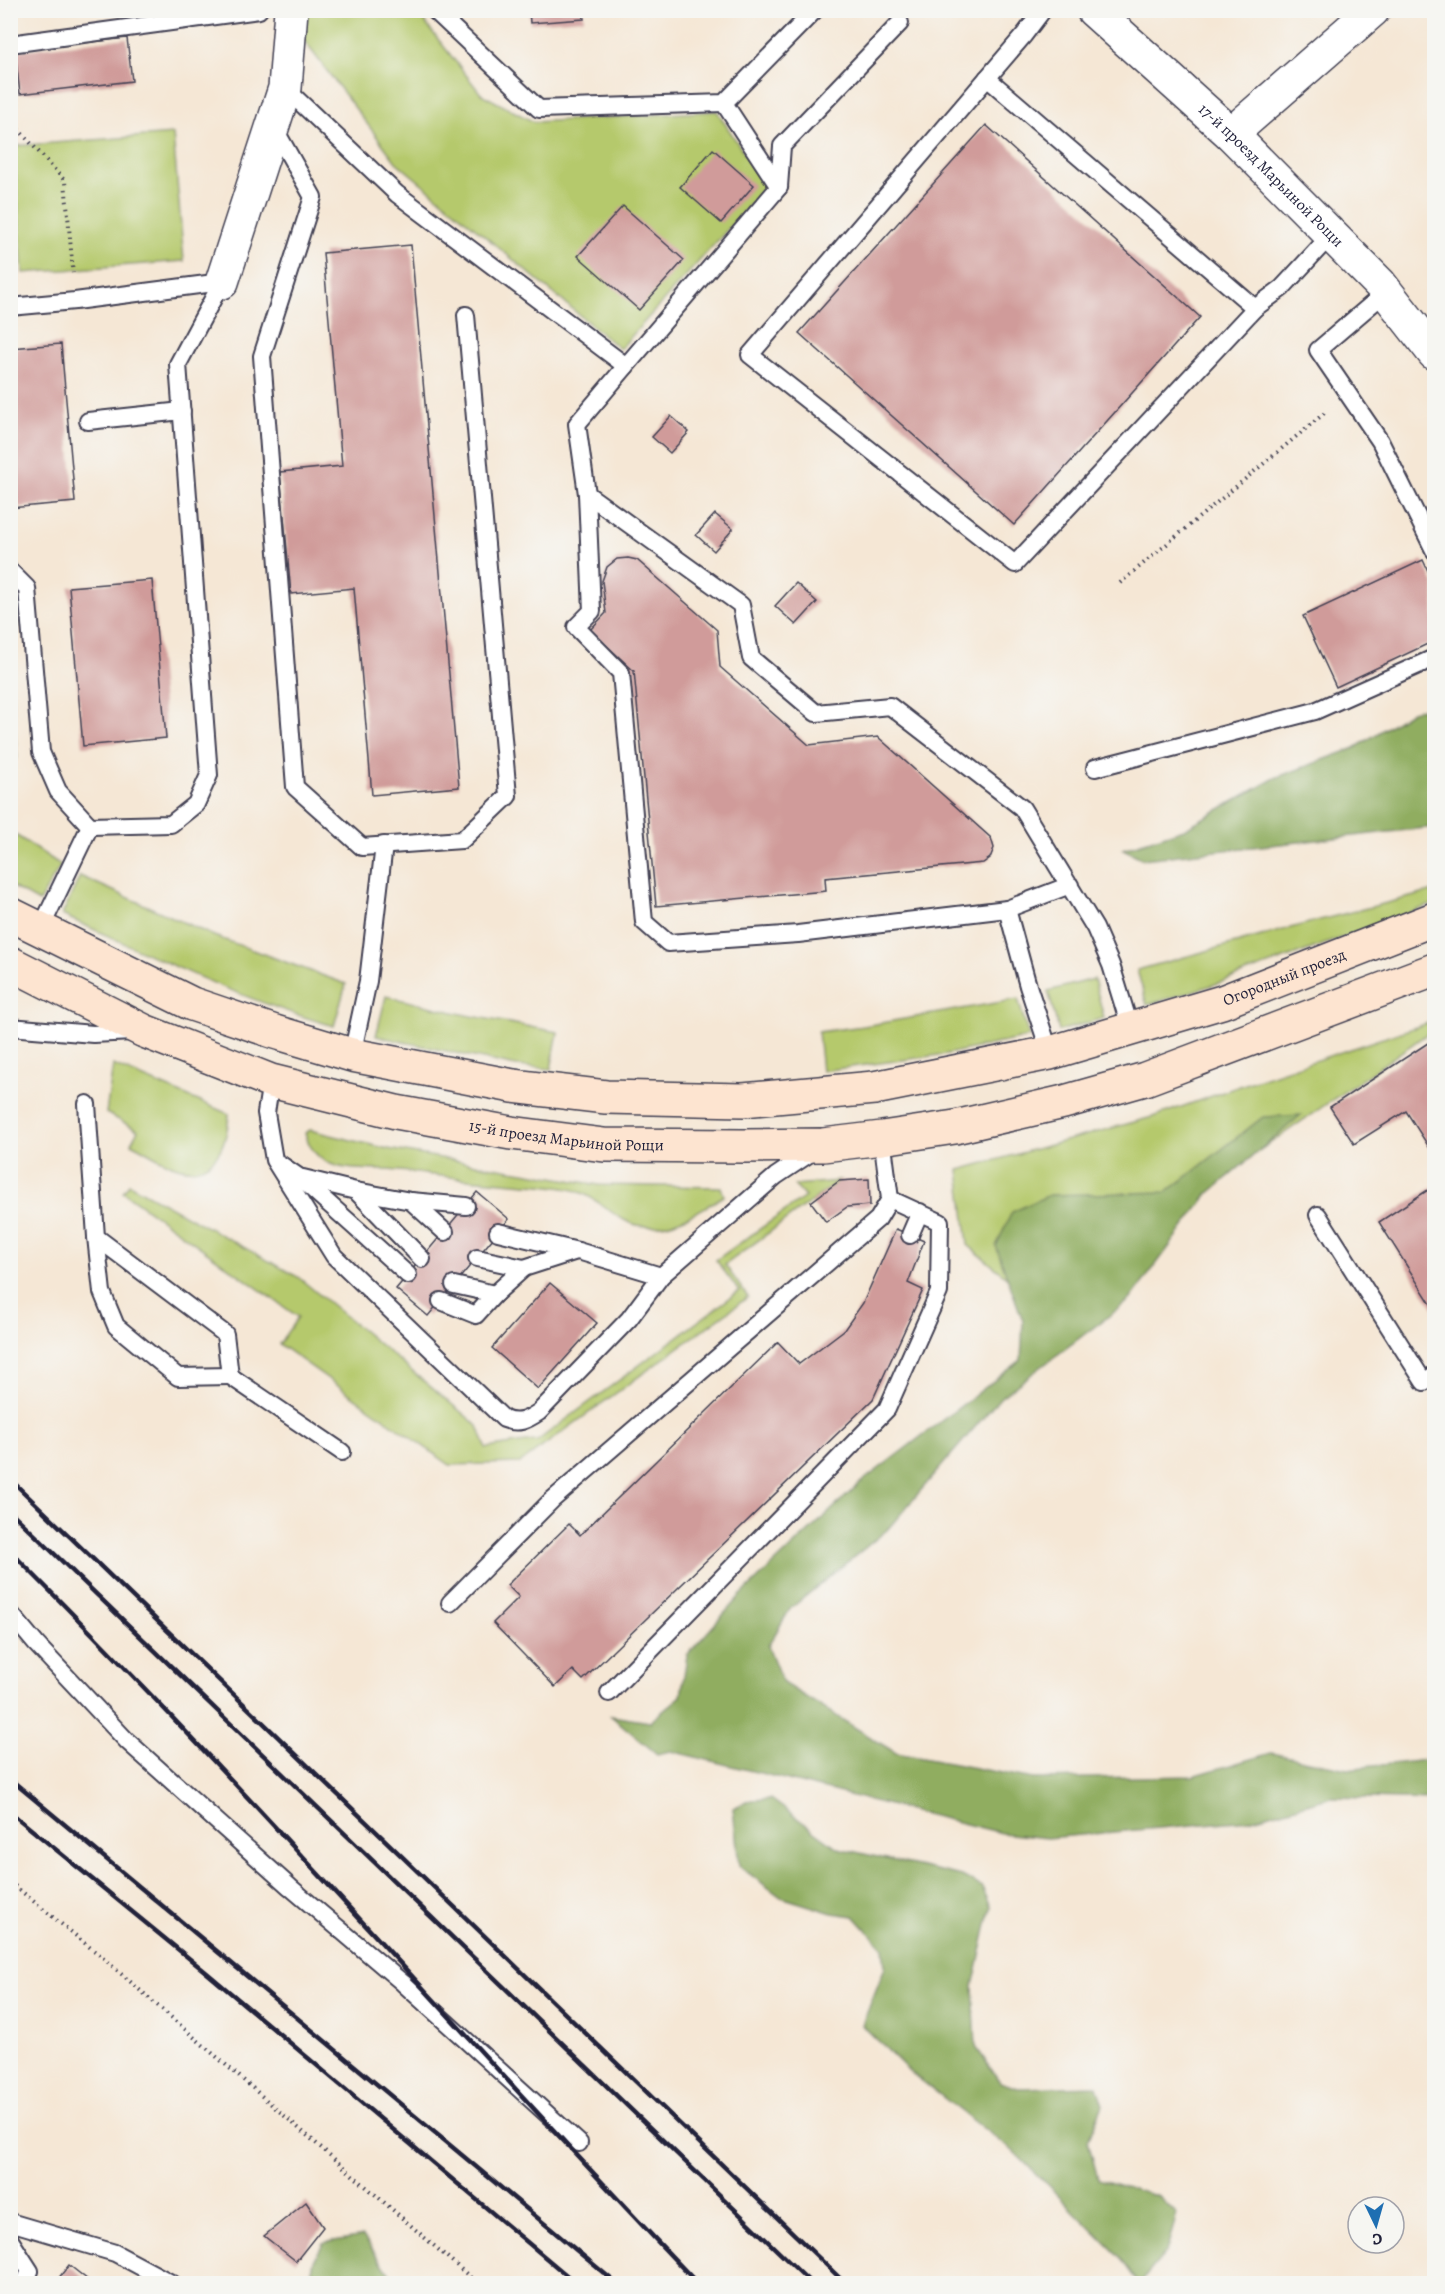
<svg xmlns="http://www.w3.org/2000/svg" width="1445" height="2294" font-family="Alegreya,serif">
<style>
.green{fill:#b5c96c;stroke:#6c7654;stroke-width:1.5}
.forest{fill:#90ad60;stroke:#59684e;stroke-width:1.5}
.building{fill:#d09b9a}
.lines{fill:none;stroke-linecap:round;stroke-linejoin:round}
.service-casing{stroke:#424052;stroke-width:20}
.minor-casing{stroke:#424052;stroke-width:36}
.tertiary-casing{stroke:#424052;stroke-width:36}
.secondary-casing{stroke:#424052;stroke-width:36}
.path{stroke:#424052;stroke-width:4;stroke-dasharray:1.5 4.5;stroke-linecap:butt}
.service{stroke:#fff;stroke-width:16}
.minor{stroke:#fff;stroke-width:33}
.tertiary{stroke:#fff;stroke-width:33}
.secondary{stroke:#fde4d0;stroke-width:33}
.rail{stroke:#22223b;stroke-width:4.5}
.labels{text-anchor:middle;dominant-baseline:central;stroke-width:5;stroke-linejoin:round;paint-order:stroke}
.street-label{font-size:16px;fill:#22223b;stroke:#f6f6f2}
</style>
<rect width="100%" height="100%" fill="#f6f6f2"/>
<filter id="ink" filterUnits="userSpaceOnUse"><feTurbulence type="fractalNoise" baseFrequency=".0167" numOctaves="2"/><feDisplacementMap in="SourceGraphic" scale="12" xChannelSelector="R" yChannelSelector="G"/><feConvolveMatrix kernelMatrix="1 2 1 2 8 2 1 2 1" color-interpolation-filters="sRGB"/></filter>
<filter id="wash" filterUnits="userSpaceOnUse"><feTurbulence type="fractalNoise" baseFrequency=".008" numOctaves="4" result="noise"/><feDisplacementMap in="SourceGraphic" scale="24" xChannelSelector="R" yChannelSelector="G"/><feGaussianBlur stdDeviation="1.35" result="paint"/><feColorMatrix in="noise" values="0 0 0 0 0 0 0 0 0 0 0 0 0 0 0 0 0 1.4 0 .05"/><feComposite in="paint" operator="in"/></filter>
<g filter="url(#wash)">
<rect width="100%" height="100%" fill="#f5e7d5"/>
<g class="green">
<polygon points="299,11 416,11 481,94 534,122 717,111 766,187 620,349 396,162 299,34"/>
<polygon points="173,134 184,261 23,273 13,146"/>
<polygon points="10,679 17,758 11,762 10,762"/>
<polygon points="11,832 61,865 39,902 11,886"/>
<path d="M80 876 214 936 346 984 334 1026C240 1000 151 955 62 915Z"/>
<polygon points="1434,891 1434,904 1216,984 1147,1005 1137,970 1316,921"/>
<polygon points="1094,979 1104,1018 1059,1031 1048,991"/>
<polygon points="386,996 466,1015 558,1032 551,1069 516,1066 376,1036"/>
<polygon points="1018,999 1029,1037 947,1054 822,1071 818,1032 864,1026"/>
<polygon points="1434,1021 1434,1029 1233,1169 1060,1322 968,1245 959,1170 1156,1116 1251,1082"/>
<path d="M113 1065 229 1114C227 1147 212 1181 172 1165 158 1159 145 1150 131 1143L138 1130 106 1113Z"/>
<path d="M310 1130 388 1149 599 1185 721 1187 724 1196C700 1210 675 1228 645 1226 618 1225 602 1199 577 1191 557 1185 535 1185 514 1183 484 1181 454 1178 424 1174 410 1172 397 1170 383 1170 349 1169 316 1172 305 1133Z"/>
<path d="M839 1181 725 1265 748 1297 520 1463 450 1465 279 1344 298 1317 123 1192 129 1184 298 1277 478 1426 486 1448C504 1446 519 1442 537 1441L739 1291 716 1260 805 1197 794 1185Z"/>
</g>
<g class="forest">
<polygon points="1434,705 1434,827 1143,859 1123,849 1184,829 1275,778 1355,748 1412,711"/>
<polygon points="1301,1115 1208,1194 1130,1300 1000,1398 887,1530 790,1609 768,1646 783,1683 896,1753 1034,1779 1193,1776 1271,1753 1347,1769 1434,1759 1434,1800 1332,1797 1249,1820 1047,1838 1002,1833 671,1751 657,1754 611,1716 650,1722 681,1696 687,1655 740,1596 860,1483 1021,1360 1023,1321 996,1246 1012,1212 1049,1195 1167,1192 1263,1117"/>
<polygon points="771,1799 838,1848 962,1876 982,1887 991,1907 973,1986 976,2047 1000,2082 1018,2088 1097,2086 1103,2105 1088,2141 1098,2179 1159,2197 1177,2214 1166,2252 1140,2283 1138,2283 1119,2256 1013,2151 910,2072 862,2025 885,1967 883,1948 854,1916 832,1913 781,1897 739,1866 733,1808 751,1800"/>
<polygon points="363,2236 396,2283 313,2283 310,2279 314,2261 323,2243"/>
</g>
<g id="blocks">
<g class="building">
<polygon points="529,10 583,10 584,19 530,23"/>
<polygon points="127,38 132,81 20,94 15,51"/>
<polygon points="986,125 1200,317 1014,525 799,333"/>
<polygon points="713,149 754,185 721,223 680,187"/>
<polygon points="623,206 684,260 639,310 578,256"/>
<polygon points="411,245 459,787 372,795 354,588 291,594 280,472 342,466 323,253"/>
<polygon points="61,344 75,502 10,508 10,348"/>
<polygon points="671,416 689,432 670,453 652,437"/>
<polygon points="715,514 733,529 714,551 696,535"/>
<polygon points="628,558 637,560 717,630 720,667 809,745 878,737 991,838 994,848 990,858 983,863 825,878 826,891 656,906 634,671 590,630 606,613 602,581 607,567 617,559"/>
<polygon points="1423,560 1434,584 1434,641 1336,687 1303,616"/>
<polygon points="152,580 166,738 83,746 69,587"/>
<polygon points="796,583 817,602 796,625 775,606"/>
<polygon points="1434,1039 1434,1155 1406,1111 1354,1144 1330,1107"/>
<polygon points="869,1179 870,1205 847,1207 826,1222 811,1202 839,1181"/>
<polygon points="1434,1186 1434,1309 1379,1222"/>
<polygon points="477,1192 509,1219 428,1316 396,1289"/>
<polygon points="896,1229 924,1241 908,1283 923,1290 873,1399 583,1680 573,1670 555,1687 493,1623 519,1597 507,1585 569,1524 580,1535 778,1342 799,1364 844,1330 863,1303"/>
<polygon points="550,1283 597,1323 538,1389 492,1348"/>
<polygon points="306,2202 323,2227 296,2261 264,2236"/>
<polygon points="69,2265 93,2284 54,2284"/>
</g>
</g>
</g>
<g filter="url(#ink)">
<use href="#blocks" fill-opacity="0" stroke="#424052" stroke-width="1.5"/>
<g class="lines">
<defs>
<g id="service">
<polyline points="434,10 539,109 724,103 815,10"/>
<polyline points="1043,10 1024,35 750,355 1015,564 1255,308 1282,288 1331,235"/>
<polyline points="10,44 259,10"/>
<polyline points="987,78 1255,308"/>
<polyline points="285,88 397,194 626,366 779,187 724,103"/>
<polyline points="273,126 313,197 262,356 295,787 362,847 462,840 508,796 466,315"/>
<polyline points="779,187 782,146 900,23"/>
<polyline points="1386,292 1318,350 1380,441 1434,550"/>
<polyline points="10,307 75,301 222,282"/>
<polyline points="88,421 182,411"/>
<polyline points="587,494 577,424 626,366"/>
<polyline points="10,571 27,588 41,752 58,791 90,826 171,824 196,804 209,775 178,364 222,282"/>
<polyline points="1095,768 1315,711 1434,658"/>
<polyline points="1070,885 1007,909 798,934 668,943 644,922 621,673 576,627 592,611 587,494 741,605 751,658 816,713 890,706 1022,808 1095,928 1111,965 1131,1030"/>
<polyline points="1007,909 1028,986 1050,1053"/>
<polyline points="40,930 90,826"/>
<polyline points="10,1027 93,1034 132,1032"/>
<polyline points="352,1055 368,981 384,845"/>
<path d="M271 1081 266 1113 274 1160 334 1256 504 1419C518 1425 527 1420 539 1412L629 1319 661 1276 776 1176 815 1150"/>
<polyline points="87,1104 96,1237 225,1334 230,1376 342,1452"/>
<polyline points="280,1164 299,1177 408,1275"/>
<polyline points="303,1178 356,1191 422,1259"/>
<polyline points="356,1191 411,1201 445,1232"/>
<polyline points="411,1201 466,1206"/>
<polyline points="1318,1215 1424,1382 1434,1375"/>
<polyline points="498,1232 578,1251 661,1276"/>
<polyline points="910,1235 920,1212"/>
<polyline points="96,1237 102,1292 116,1326 178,1377 230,1376"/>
<polyline points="477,1258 524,1268"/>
<polyline points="454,1285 495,1294"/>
<polyline points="441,1301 476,1315 495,1294 524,1268 577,1251"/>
<polyline points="450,1603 552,1500 878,1219 890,1199 882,1138"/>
<polyline points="10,1613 36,1644 127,1741 290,1887 403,1983 579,2143"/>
<polyline points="609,1693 887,1409 939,1292 940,1222 890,1199"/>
<polyline points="10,2222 115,2253 173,2284"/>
<polyline points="10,2240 30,2271 24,2284"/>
</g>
<polyline id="minor" points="222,282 285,88 291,10"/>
<g id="tertiary">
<path id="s1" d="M1093 10 1231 134 1380 284 1434 353"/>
<polyline points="1231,134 1373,10"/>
</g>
<g id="secondary">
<path id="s2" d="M10 914 192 1004 275 1032 352 1055 513 1086 606 1097 743 1100 874 1088 1050 1053 1222 1002 1434 919"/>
<path id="s3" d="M10 963 144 1031 271 1081 396 1112 511 1133 604 1145 743 1146 823 1145 882 1138 955 1127 1064 1102 1145 1079 1434 970"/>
</g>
</defs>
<use href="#service" class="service-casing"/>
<use href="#minor" class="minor-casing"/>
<use href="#tertiary" class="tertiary-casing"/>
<use href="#secondary" class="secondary-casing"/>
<g class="path">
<polyline points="10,120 65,181 73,273"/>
<polyline points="1120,583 1327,411"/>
<polyline points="10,1882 103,1958 478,2284"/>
</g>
<use href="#service" class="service"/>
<use href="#minor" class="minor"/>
<use href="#tertiary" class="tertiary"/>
<use href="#secondary" class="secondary"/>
<g class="rail">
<polyline points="10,1479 846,2284"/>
<polyline points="10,1511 812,2284"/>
<path d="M10 1551C248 1787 466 2042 698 2284"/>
<polyline points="10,1779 617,2284"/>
<polyline points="10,1812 207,1973 577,2284"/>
</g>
</g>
</g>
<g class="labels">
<g class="street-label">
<text stroke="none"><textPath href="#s1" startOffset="243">17-й проезд Марьиной Рощи</textPath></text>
<text stroke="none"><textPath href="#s2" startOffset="1323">Огородный проезд</textPath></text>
<text stroke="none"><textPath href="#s3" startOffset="588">15-й проезд Марьиной Рощи</textPath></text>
</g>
</g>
<rect width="1445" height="2294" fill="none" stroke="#f6f6f2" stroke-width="36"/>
<g transform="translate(1376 2225) rotate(175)"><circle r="28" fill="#f6f6f2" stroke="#a1a1a9" stroke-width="1.5"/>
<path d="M0-4.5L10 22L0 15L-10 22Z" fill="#1f6fb2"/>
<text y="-9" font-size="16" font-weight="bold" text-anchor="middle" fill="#22223b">С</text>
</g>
</svg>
